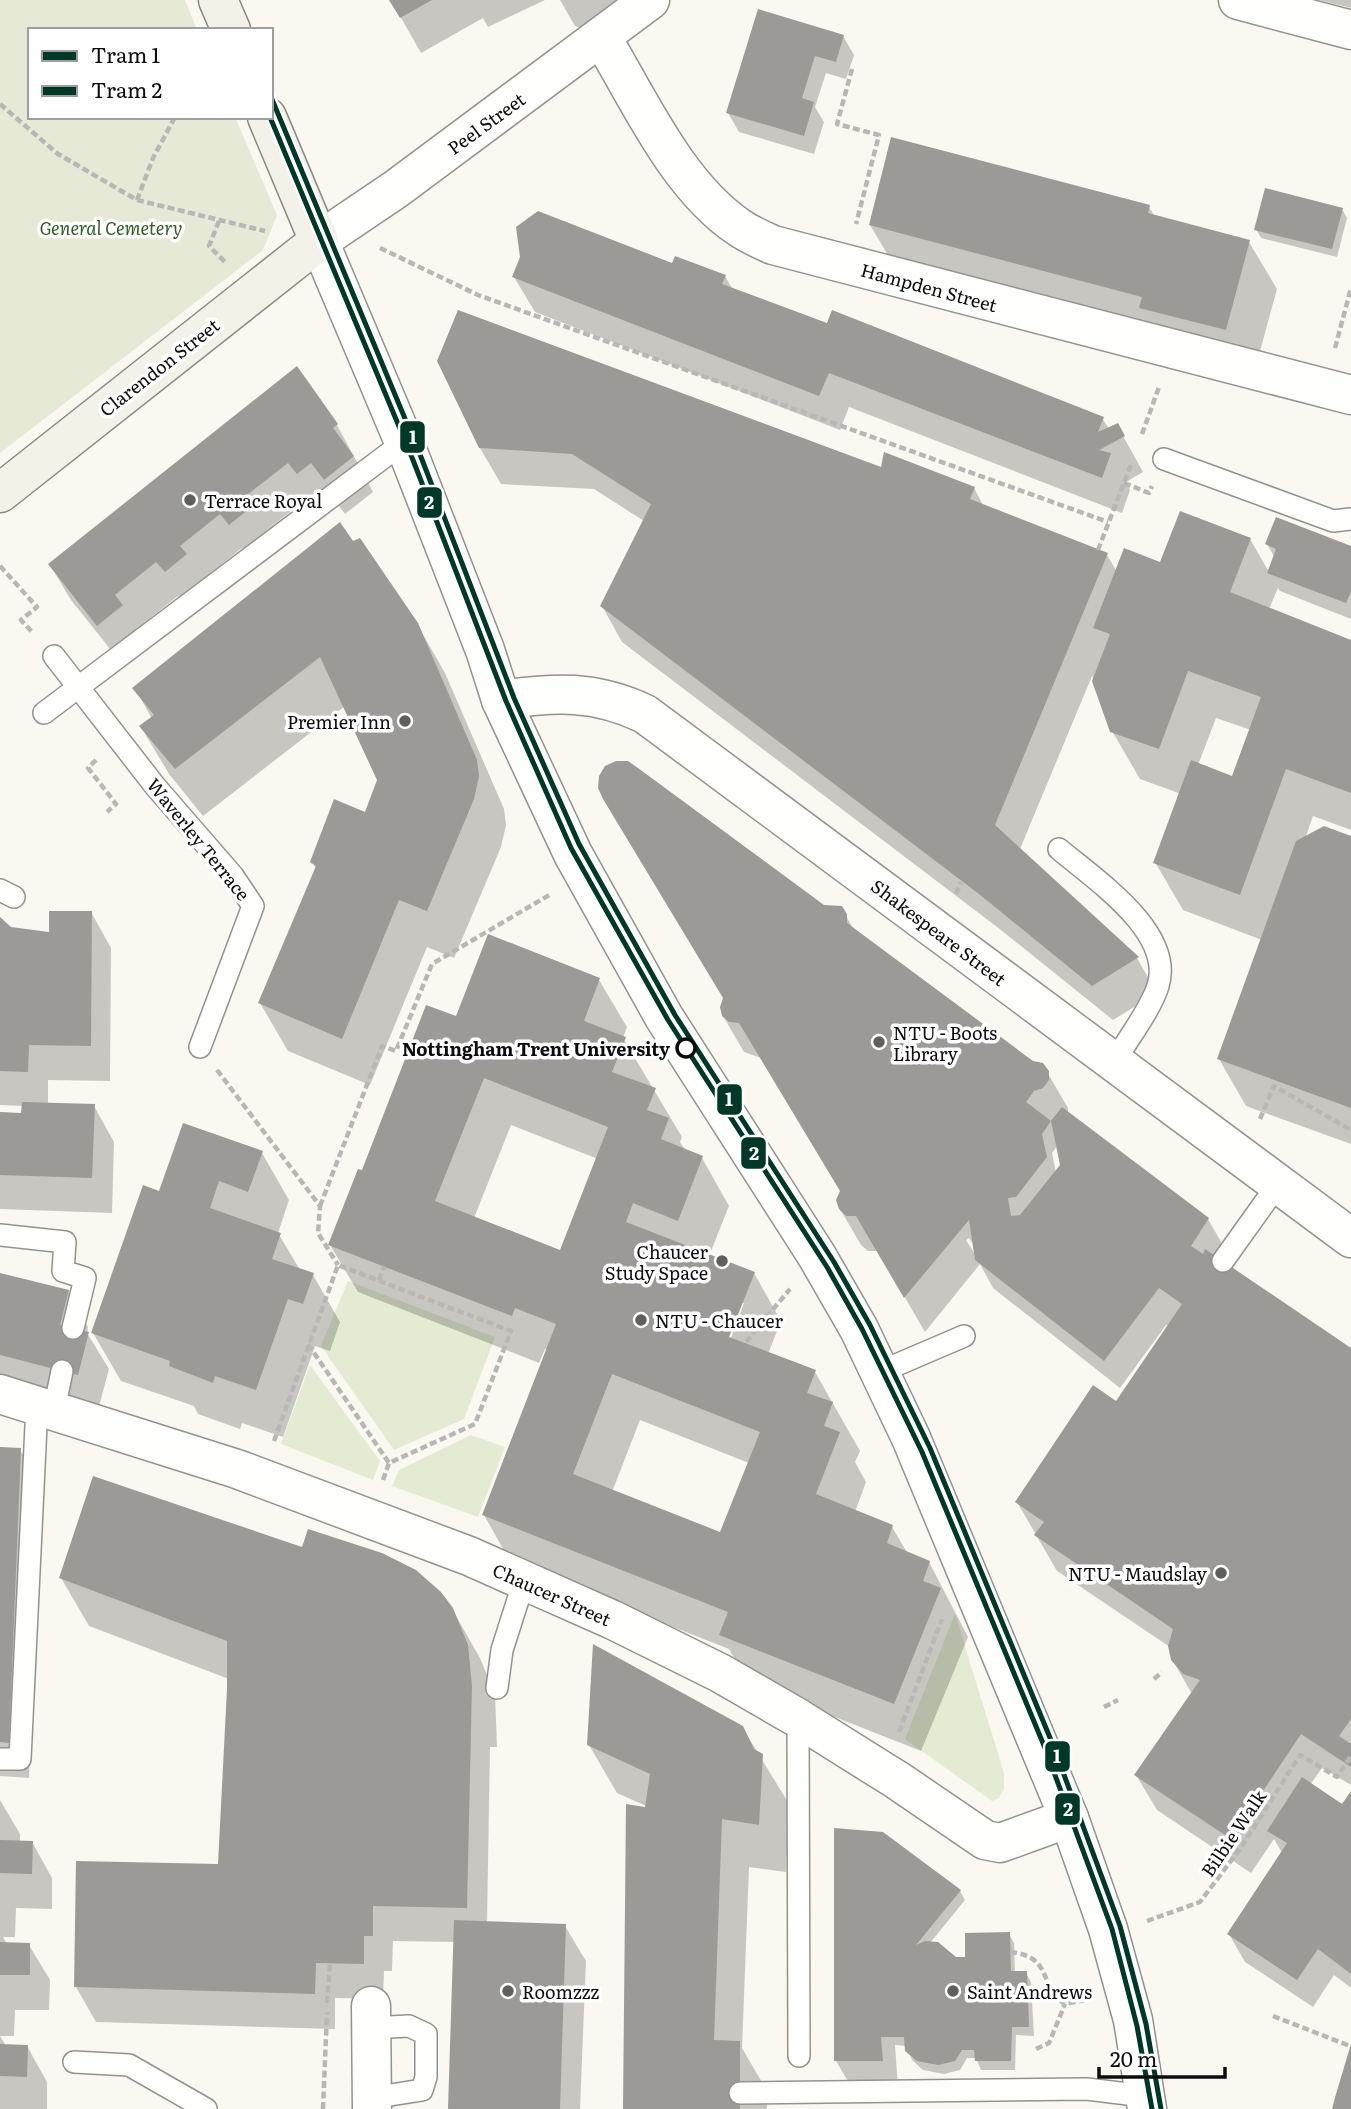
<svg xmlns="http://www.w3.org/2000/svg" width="1351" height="2109" font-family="Literata,serif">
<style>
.green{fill:#e3ecd2}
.cemetery{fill:#e5e9d6}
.shadow{fill:#0003;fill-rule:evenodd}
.building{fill:#9c9a96;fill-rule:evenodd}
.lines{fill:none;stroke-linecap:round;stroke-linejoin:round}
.lane-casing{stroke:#93928f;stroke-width:24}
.street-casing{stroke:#93928f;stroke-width:41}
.secondary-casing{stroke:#8a8985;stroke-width:41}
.path{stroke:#b7b7b5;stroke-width:4.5;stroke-dasharray:7 3.5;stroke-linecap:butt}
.lane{stroke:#fefefd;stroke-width:21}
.street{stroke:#fefefd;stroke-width:38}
.secondary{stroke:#f3f2e9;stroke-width:38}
.tram-1-casing{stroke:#fff;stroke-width:10}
.tram-2-casing{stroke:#fff;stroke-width:10}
.tram-1{stroke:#003828;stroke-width:5}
.tram-2{stroke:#003828;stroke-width:5}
.poi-dot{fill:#5f5f5c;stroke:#fff;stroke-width:2.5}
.stop-dot{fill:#fff;stroke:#0c0c0c;stroke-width:3.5}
.labels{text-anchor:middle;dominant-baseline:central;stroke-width:7;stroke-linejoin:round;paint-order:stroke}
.street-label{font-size:18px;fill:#0c0c0c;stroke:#fff}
.park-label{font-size:18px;font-style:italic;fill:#305c24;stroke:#fff}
.poi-label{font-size:18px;fill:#0c0c0c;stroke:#fff;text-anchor:start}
.stop-label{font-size:18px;font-weight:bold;fill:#0c0c0c;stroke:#fff;text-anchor:end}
.line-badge{stroke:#fff;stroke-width:2.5}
.badge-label{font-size:19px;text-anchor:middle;font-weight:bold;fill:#fff}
</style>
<rect width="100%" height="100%" fill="#faf8f0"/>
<g class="green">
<polygon points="348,1281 495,1337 464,1419 394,1450 321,1346"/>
<polygon points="310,1365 380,1461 373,1480 281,1444"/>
<polygon points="471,1435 505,1447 478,1517 392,1486 399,1470"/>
<polygon points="955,1614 1004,1773 1004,1789 999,1798 992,1801 905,1739"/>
</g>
<polygon class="cemetery" points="0,0 185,0 197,30 30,30 30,117 235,117 277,215 263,250 0,453"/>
<g class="shadow">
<polygon points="391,0 545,0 488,27 483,18 421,53"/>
<polygon points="560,0 641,0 594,32 575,26"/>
<polygon points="1319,0 1351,0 1351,8"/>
<polygon points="843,36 854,55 846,79 826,73 815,107 824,122 814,154 739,132 728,113"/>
<polygon points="1149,207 1155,217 1249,242 1277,289 1253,377 898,272 870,225"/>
<polygon points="1342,209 1347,218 1337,257 1261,238 1256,229"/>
<polygon points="673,265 725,276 733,290 828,326 1102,418 1109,429 1117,425 1143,472 1126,482 1130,490 1122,513 849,407 840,430 535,312 514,277"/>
<polygon points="297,369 337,425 373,492 345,514 332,497 318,508 309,497 267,530 273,541 250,559 242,548 201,581 206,591 186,607 178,596 135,630 142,641 119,660 71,600 50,565"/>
<path d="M480 448 882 469 974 488 984 507 1107 555 1117 572 1161 564 1250 539 1269 572 1275 558 1267 544 1351 548V619L1280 591 1278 588 1269 609 1351 642V830L1313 816 1305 839 1351 838V1144L1246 1106 1219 1059 1262 940 1183 910 1155 862 1181 794 1140 779 1112 731 1092 676 1020 849 1137 958 1157 993 1113 1020 1001 930 622 642 602 606 644 521 594 489 501 484ZM1216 718 1251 730 1233 778 1198 765Z"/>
<polygon points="417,624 445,673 504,809 506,825 501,847 454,958 427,947 370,1085 288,1051 260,1003 316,869 312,862 366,814 379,780 345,706 203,816 169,774 141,727 152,719 135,688"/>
<path d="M823 907 845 914 854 930 1047 1072 1068 1108V1114L1208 1219 1224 1247 1215 1258 1351 1350V1785L1322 1768 1310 1785 1343 1806 1351 1794V1988L1334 1975 1313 2007 1245 1962 1229 1934 1282 1853 1274 1839 1251 1873 1157 1810 1136 1775 1192 1694 1172 1659 1170 1647 1057 1571 1017 1502 1117 1404 1169 1326 1166 1325 1120 1388 993 1288 980 1264 925 1332 878 1251H868L861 1245 840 1209 842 1192 761 1058 744 1052 723 1016ZM1058 1145 1062 1165 1056 1173 1052 1153ZM969 1238 973 1244 976 1256 966 1240Z"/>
<polygon points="91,912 111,948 110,1081 48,1080 48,1104 94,1106 114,1142 112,1213 0,1209 0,1114 23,1115 23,1106 0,1105 0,920 10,929 50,934"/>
<path d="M599 980 627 1027 623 1038 682 1137 680 1142 686 1151 702 1158 729 1206 709 1256 754 1273 781 1321 768 1354 815 1372 860 1451 855 1462 866 1482 855 1512 892 1527 908 1554 929 1562 968 1637 921 1751 749 1683 729 1649 511 1563 484 1515 548 1350 545 1349 539 1363 358 1292 330 1245 363 1172 457 1019ZM511 1125 598 1159 561 1252 474 1218ZM741 1303H744L728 1346 725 1344ZM640 1420 749 1463 721 1535 612 1492Z"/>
<polygon points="262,1153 289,1200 278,1233 300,1270 313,1275 340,1322 330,1351 315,1346 283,1437 242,1423 240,1429 198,1414 194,1406 121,1381 93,1333 160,1193"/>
<polygon points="0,1275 68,1291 88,1327 87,1333 109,1369 98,1410 0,1386"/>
<polygon points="0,1449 20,1450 41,1485 29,1778 0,1776"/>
<polygon points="61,1578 452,1609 480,1658 495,1694 497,1747 490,1747 487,1923 565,1926 586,1961 580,2109 449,2109 455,1942 393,1941 392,1971 384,1971 383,1999 335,1998 335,2029 96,2022 76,1987 220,1866 229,1679 89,1626"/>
<polygon points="742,1727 789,1804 786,1872 749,1867 742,2048 767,2091 767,2109 625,2109 653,1809 617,1793 589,1745"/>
<polygon points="0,1800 20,1834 20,1842 32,1842 52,1878 52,1909 16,1908 15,1937 3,1937 7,1944 29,1945 50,1980 49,2010 15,2010 14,2036 0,2036 6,2046 27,2046 47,2082 47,2109 0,2109"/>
<polygon points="836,1830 960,1891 965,1900 930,1943 955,1959 967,1958 1009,1934 1014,1943 1015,1973 1026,1973 1031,1982 1034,2036 1016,2035 1015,2070 981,2070 976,2058 967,2058 960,2070 944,2074 923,2070 912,2060 906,2046 895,2045 898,2088 852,2088 836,2061"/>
</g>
<g class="building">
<polygon points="389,0 432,0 400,18"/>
<polygon points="758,9 844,35 836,62 815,56 802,98 814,102 804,136 726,113"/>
<polygon points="891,137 1150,205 1148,213 1250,240 1226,330 1139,308 1142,297 869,225"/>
<polygon points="1265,188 1343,208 1332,249 1254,230"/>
<polygon points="538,211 672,263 675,256 726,275 722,284 827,323 832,310 1104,417 1098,432 1118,423 1125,436 1099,450 1111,453 1102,478 829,373 819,396 512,277 520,257 516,227"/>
<polygon points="458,310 881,467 884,452 975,487 970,499 1108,553 995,825 1139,957 1092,986 979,894 600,606 651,504 572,454 479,448 437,361"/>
<polygon points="297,366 338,424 333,428 354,456 324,480 311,463 297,474 288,463 247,495 254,505 229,525 220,514 180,546 187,554 165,572 156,562 115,595 123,605 97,626 48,564"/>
<polygon points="1180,511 1251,538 1230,592 1351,640 1351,793 1286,769 1240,895 1153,863 1191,760 1232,776 1261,697 1188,671 1159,749 1110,732 1092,681 1110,634 1093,628 1124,548 1160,562"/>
<polygon points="1276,517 1351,546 1351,592 1346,603 1267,573 1276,549 1265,544"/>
<polygon points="340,522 353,541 360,538 418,623 477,760 479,776 474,799 427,911 399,900 342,1039 258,1003 316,866 310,862 334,799 365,812 377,780 320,657 175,769 139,726 154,715 132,688"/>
<path d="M616 761H628L638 768 824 905 842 906 847 914V923L1033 1061 1043 1063 1049 1071V1080L1043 1088 1034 1091 1026 1102 1051 1121 1062 1107 1209 1218 1191 1246 1203 1254 1205 1249 1351 1348V1719L1339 1736 1351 1744V1767L1301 1734 1231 1839 1134 1775 1200 1680 1183 1674 1171 1660 1168 1646 1173 1629 1034 1535 1044 1522 1015 1502 1093 1385 1116 1401 1182 1304 1159 1288 1104 1361 975 1260 969 1220 904 1298 856 1216H846L839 1209 836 1200 840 1191 739 1023 729 1022 722 1016 720 1007 723 998 603 799 598 788 599 776 605 766ZM1051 1121 1060 1165 1020 1215 1011 1216 1008 1198 1016 1197 1047 1157 1042 1134Z"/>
<polygon points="1324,826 1351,836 1351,1108 1217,1059 1296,841"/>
<polygon points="49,911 92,911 91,1046 29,1045 28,1072 0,1071 0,917 11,927 49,932"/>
<path d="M488 934 600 978 584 1021 626 1037 612 1072 656 1088 647 1110 669 1118 661 1139 703 1156 678 1221 633 1203 626 1222 755 1272 729 1337 816 1370 807 1393 833 1402 824 1426 840 1432 816 1494 893 1525 887 1543 930 1561 923 1581 941 1588 894 1704 719 1635 728 1612 482 1515 556 1324 515 1308 512 1316 328 1245 358 1169 362 1170 426 1005 456 1016ZM484 1078 608 1127 560 1250 435 1201ZM612 1374 760 1432 720 1532 573 1474Z"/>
<polygon points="22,1102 95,1104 92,1178 0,1175 0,1112 21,1113"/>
<polygon points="183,1123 263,1151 248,1192 219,1181 210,1208 281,1233 272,1259 314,1273 303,1304 288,1299 256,1390 215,1376 213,1383 169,1366 170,1361 91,1333 143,1185 159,1191"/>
<polygon points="0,1273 69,1290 60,1325 89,1332 78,1375 0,1355"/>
<polygon points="0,1447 21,1448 9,1743 0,1742"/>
<polygon points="93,1476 302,1547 308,1529 382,1553 416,1570 441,1592 453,1608 468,1645 472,1686 467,1908 373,1906 373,1936 364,1936 364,1964 316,1963 315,1994 74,1987 76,1861 218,1864 227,1689 227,1641 59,1578"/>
<polygon points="593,1644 743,1726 754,1749 763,1754 759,1825 722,1819 714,2040 740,2041 740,2109 623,2109 626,1804 645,1807 650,1774 587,1745"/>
<polygon points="1302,1777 1342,1804 1351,1791 1351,1974 1318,1949 1297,1980 1227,1934 1287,1843 1267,1831"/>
<polygon points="834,1828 883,1832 961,1890 916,1945 925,1941 938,1942 956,1957 965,1957 965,1933 1010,1932 1011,1971 1027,1971 1029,2027 1012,2027 1011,2061 975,2061 974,2050 962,2050 955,2061 938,2065 917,2061 905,2051 904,2037 881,2037 883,2061 834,2061"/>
<polygon points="0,1840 33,1841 32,1874 0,1873"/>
<polygon points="454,1920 566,1924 560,2109 448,2109"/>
<polygon points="0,1942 30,1943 30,1975 0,1975"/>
<polygon points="0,2044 28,2045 27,2077 0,2076"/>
<polygon points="1351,2044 1351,2109 1332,2109 1336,2094"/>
</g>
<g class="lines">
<defs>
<g id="lane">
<polyline points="1164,459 1333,521 1351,519"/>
<polyline points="54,656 155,786 233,876 253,906 200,1047"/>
<polyline points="44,713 404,442"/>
<path d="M1059 849C1094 879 1175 932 1158 986 1151 1009 1127 1040 1115 1061"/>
<polyline points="0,890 14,897"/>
<polyline points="0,1235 65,1242 63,1271 85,1278 73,1328"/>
<polyline points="1223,1261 1278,1184"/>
<polyline points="880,1372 964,1336"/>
<polyline points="54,1410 62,1371"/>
<polyline points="497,1688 502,1650 524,1581"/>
<polyline points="798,1718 799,2056"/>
<polyline points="0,1759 20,1759 37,1405"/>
<polyline points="370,2028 409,2026 426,2034 426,2077 422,2090 371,2098"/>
<polyline points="74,2062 129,2065 206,2109"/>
<polyline points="740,2093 1087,2089 1144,2096"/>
</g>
<g id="street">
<polyline points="650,0 396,189 319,241 404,442 485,650 501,700 573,854 664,1017 817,1256 859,1329 911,1438 1069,1818 1108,1929 1133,2020 1147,2109"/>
<polyline points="1238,0 1351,30"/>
<path d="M602 38C639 100 678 187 740 228 750 235 762 240 773 245L1351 395"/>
<path d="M501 700C555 692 595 690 645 714L1351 1238"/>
<polyline points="0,1394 237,1469 469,1556 613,1620 720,1673 798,1718 897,1780 985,1840 1000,1843 1069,1818"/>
<polyline points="371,2006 372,2109"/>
</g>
<g id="secondary">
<polyline points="218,0 231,30"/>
<polyline points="0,493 319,241 267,117"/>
</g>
</defs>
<use href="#lane" class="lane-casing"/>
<use href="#street" class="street-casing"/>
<use href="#secondary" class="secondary-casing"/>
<g class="path">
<polyline points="852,69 837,124 879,135 856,224"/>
<polyline points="0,104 58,154 137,200 265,231"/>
<polyline points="137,200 153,158 175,117"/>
<polyline points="219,221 209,246 225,262"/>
<polyline points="380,248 478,295 1108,522"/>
<polyline points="1335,348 1351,288"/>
<polyline points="1142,434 1159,387"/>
<polyline points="1124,483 1149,493 1152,486"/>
<polyline points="1098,550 1132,462"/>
<polyline points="0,566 37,607 21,620 33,633"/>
<polyline points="96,760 88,768 116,804 107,812"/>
<polyline points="956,894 961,882"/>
<polyline points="217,1070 320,1206 318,1233 338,1265"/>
<polyline points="1260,1119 1274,1086 1351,1130"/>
<polyline points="320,1206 382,1046 396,1051 432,964 551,894"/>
<polyline points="379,1280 384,1266"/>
<polyline points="746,1342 790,1289"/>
<polyline points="308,1344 389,1463"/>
<polyline points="274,1441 338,1265 511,1331 475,1424 389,1463 383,1480"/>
<polyline points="1154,1679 1162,1672"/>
<polyline points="1104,1707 1118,1700"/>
<polyline points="899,1732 942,1619"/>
<polyline points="1147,1921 1200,1902 1242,1846 1300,1755 1337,1777 1351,1756"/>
<path d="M1010 1952C1054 1956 1038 1987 1065 2004L1085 2000"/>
<polyline points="327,2003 330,1964"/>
<polyline points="1273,2016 1350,2046"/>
<polyline points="1036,2049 1049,2043 1065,2004"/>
<polyline points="323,2109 327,2012"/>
</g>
<use href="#lane" class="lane"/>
<use href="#street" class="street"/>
<use href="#secondary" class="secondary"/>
<defs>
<polyline id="tram-1" points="271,97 421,457 514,698 579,844 675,1015 834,1262 870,1325 930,1448 1053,1745 1120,1926 1146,2024 1161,2109"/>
<polyline id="tram-2" points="270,117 413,460 506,701 571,848 668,1020 827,1267 862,1329 922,1452 1045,1748 1112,1929 1137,2026 1152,2109"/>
</defs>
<use href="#tram-1" class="tram-1-casing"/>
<use href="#tram-2" class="tram-2-casing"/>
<use href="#tram-1" class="tram-1"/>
<use href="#tram-2" class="tram-2"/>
</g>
<g class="poi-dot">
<circle cx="190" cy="500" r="7"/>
<circle cx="405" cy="721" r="7"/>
<circle cx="879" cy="1042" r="7"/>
<circle cx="722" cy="1261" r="7"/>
<circle cx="641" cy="1320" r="7"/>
<circle cx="1221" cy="1573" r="7"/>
<circle cx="508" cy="1991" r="7"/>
<circle cx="953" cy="1991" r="7"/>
</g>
<circle class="stop-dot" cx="686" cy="1048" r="9"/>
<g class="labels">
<g class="street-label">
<text transform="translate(486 123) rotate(-36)">Peel Street</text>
<text transform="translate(929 287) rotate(15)">Hampden Street</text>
<text transform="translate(159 367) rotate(-38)">Clarendon Street</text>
<text transform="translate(199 839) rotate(51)">Waverley Terrace</text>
<text transform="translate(939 932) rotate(37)">Shakespeare Street</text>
<text transform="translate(552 1594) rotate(24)">Chaucer Street</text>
<text transform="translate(1233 1833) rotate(-56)">Bilbie Walk</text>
</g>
<g class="park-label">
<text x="111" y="227">General Cemetery</text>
</g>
<g class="poi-label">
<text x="204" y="500">Terrace Royal</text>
<text x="391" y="721" text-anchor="end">Premier Inn</text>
<text x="893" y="1032">NTU - Boots<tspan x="893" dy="21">Library</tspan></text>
<text x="708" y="1251" text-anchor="end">Chaucer<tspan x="708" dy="21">Study Space</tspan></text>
<text x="655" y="1320">NTU - Chaucer</text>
<text x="1207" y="1573" text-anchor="end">NTU - Maudslay</text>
<text x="522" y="1991">Roomzzz</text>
<text x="967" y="1991">Saint Andrews</text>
</g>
<g class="stop-label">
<text x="670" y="1048">Nottingham Trent University</text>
</g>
</g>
<g class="line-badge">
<rect x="399" y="420" width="27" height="34" rx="7" fill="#003828"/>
<rect x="416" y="486" width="27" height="33" rx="7" fill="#003828"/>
<rect x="716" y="1083" width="27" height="33" rx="7" fill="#003828"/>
<rect x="740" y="1136" width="27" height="34" rx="7" fill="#003828"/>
<rect x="1044" y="1740" width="27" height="33" rx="7" fill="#003828"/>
<rect x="1054" y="1792" width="27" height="34" rx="7" fill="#003828"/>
</g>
<g class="badge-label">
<text x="413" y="444">1</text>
<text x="429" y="509">2</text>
<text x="729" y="1106">1</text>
<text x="754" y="1160">2</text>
<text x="1057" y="1763">1</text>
<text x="1068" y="1816">2</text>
</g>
<rect x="28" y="28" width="245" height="91" fill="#ffffff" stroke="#9e9e9e" stroke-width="2"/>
<rect x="42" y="51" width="35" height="10" fill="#003828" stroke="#9e9e9e" stroke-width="2"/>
<text x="91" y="63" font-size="21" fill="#0c0c0c">Tram 1</text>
<rect x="42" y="86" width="35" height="10" fill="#003828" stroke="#9e9e9e" stroke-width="2"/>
<text x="91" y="98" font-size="21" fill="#0c0c0c">Tram 2</text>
<path d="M1099 2067v10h126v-10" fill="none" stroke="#0c0c0c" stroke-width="3.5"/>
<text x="1110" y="2067" font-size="21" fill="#0c0c0c" stroke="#ffffff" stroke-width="5" paint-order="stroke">20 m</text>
</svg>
